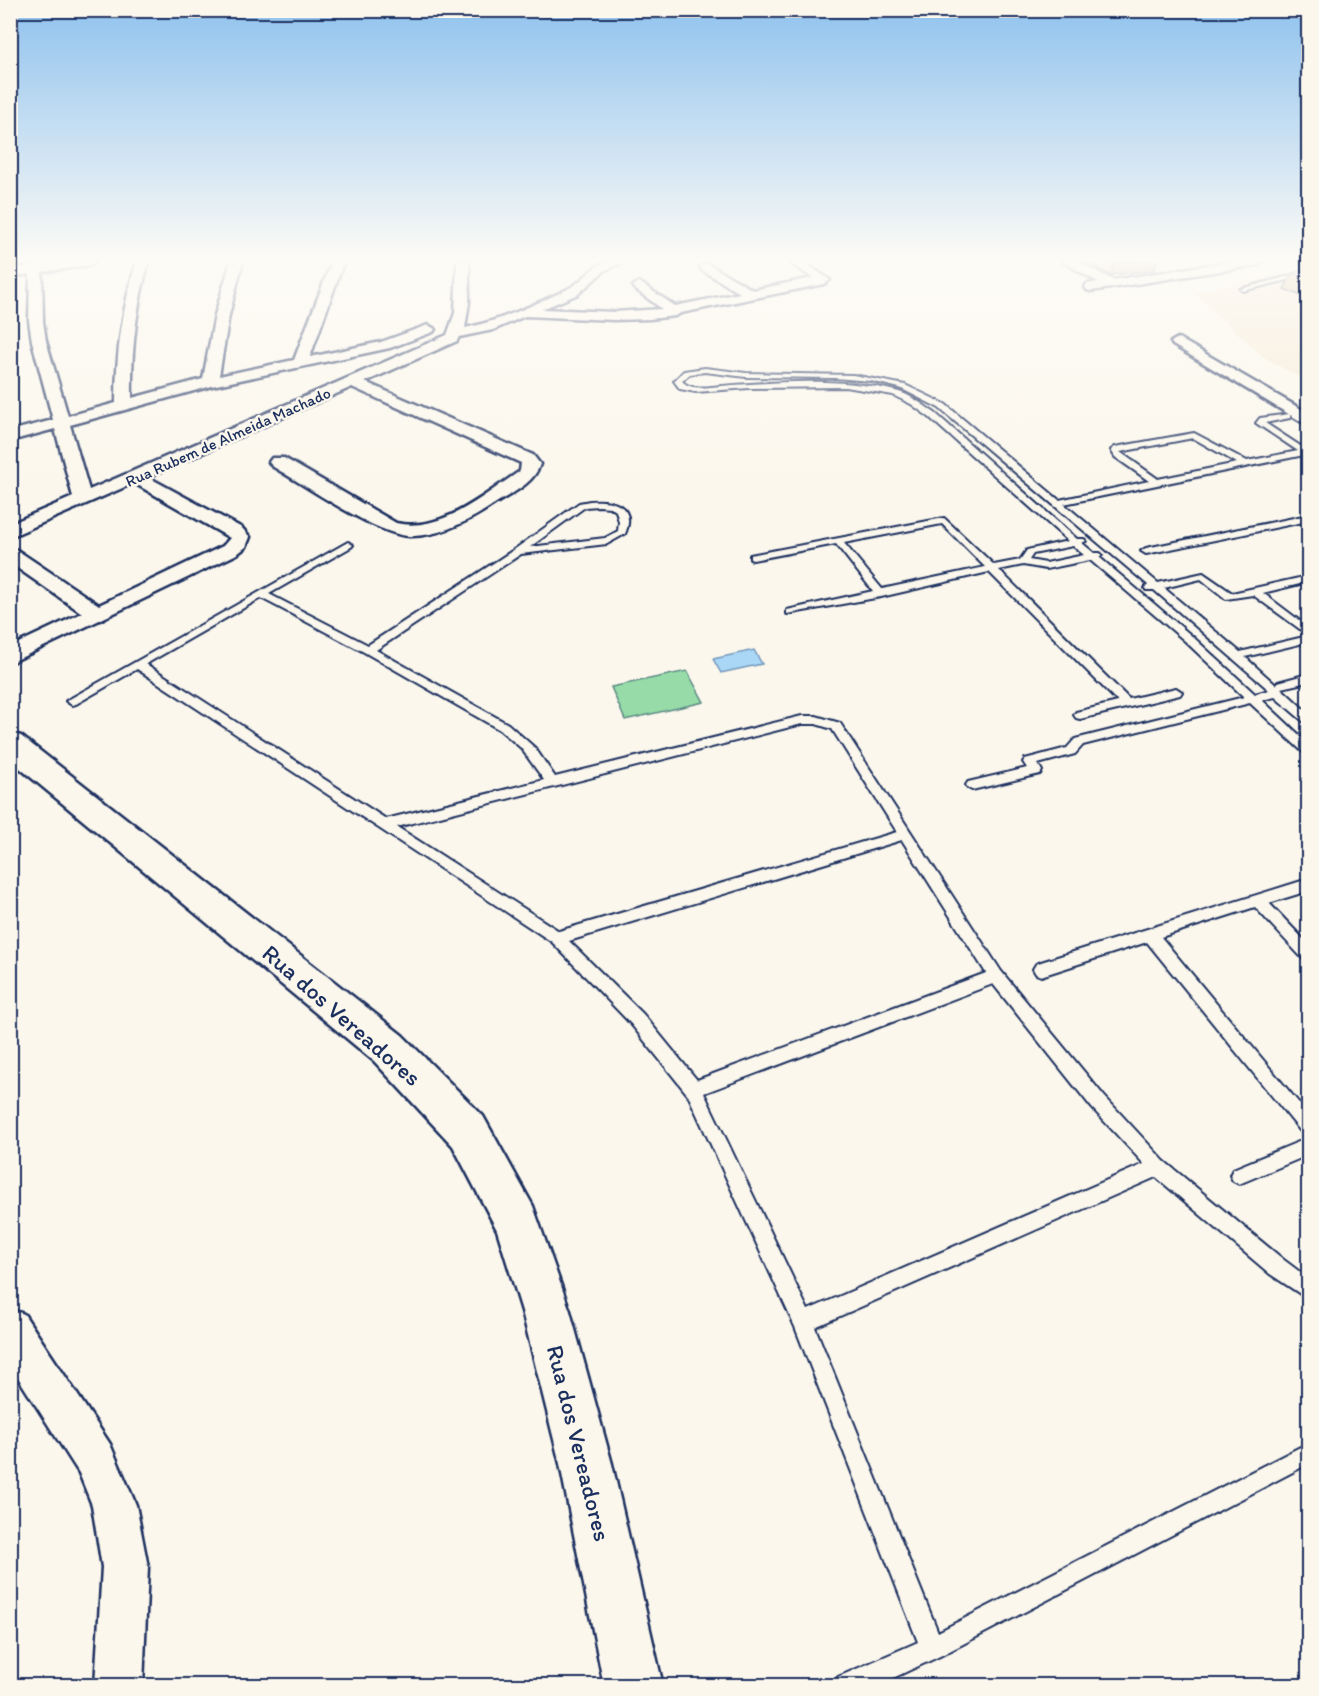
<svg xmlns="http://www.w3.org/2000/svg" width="1319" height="1696" font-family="Itim,sans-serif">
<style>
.built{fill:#f5e8d3}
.green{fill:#97dca8;stroke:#598683;stroke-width:1.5}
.water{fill:#aad7f6;stroke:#7194b9;stroke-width:1.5}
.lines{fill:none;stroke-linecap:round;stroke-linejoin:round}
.lane-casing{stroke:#1b2f5e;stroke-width:4}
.street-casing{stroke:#1b2f5e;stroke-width:5}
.secondary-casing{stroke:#1b2f5e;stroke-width:5}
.lane{fill:#fbf7ec;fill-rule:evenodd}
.street{fill:#fbf7ec;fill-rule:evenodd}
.secondary{fill:#fbf7ec;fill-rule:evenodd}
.wall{fill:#c7aa84;stroke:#1b2f5e;stroke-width:1.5}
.shaded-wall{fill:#a28b6b;stroke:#1b2f5e;stroke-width:1.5}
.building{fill:#e7c699;stroke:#1b2f5e;stroke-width:1.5}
.labels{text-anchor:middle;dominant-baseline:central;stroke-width:5;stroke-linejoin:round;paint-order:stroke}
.far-street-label{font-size:16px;fill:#1b2f5e;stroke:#fbf7ec}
.near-street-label{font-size:24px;fill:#1b2f5e;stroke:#fbf7ec}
</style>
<rect width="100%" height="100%" fill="#fbf7ec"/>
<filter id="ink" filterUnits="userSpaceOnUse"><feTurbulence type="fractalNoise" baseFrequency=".0167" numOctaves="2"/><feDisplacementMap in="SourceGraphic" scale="12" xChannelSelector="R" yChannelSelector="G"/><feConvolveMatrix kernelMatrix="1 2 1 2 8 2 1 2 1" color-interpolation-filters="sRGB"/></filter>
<g filter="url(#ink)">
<polygon class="built" points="1308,269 1308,382 1265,358 1193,292"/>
<polygon class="green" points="687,671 704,702 625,720 611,687"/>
<polygon class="water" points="754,650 762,664 721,673 713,659"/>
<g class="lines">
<defs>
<g id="lane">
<polygon points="1308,271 1308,275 1243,291 1240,289"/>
<path d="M705 368 746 373 853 375 905 385 945 404 1059 500 1149 481 1115 457 1111 450 1115 447 1194 433 1247 461 1298 451 1256 423 1260 418 1290 414V418L1265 423 1308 451V456L1304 455 1064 504 1158 583 1203 573 1232 593 1308 576V582L1263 593 1308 627V635L1253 595 1226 599 1201 579 1164 588 1240 652 1308 636V642L1245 657 1276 685 1278 682 1308 674V682L1281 688 1308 713V723L1304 722 1275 697 1262 700 1308 743V754L1304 753 1250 703 1083 745 1075 754 1038 764 1042 771 1040 774 972 790 968 788 966 785 968 782 1027 768 1023 762 1025 759 1067 748 1075 739 1244 697 1185 641 1090 560 1046 569 1023 565 999 570 1129 699 1176 688 1182 692 1180 695 1080 719 1076 718 1074 715 1076 712 1118 702 989 572 881 597 787 614V610L873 591 836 544 753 560 750 559V555L944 518 994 565 1020 560 1027 550 1068 541 929 417 911 404 893 395 846 387 749 388 696 392 680 389 674 381 684 371ZM705 372 746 377 835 378 871 381 900 388 939 408 1148 585 1145 588 1146 590H1154L1269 690 1255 694 1193 637 1099 557 1102 555 1100 553H1094L1082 543 1086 541 1084 539H1077L935 413C923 405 910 394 895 391 840 377 777 382 721 386 708 387 691 391 682 381L690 374ZM1193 438 1237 463 1158 479 1120 452ZM942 524 985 567 882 589 844 543ZM1073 546 1084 555 1046 563 1029 560 1033 554Z"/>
<path d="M590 501C613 499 637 506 625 534L607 544 521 554 376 650 508 724 535 748 555 777 802 716H816L840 723 1001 971 1104 1096 1164 1161 1284 1260 1308 1278V1299L1270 1274 1156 1177 815 1327 938 1632 1308 1443V1464L940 1656 876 1686H835L838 1677 918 1642 795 1327 688 1095 631 1024 552 942 137 669 76 704 72 705 66 701 348 542 353 545 351 547 269 594 368 645 515 549 579 503ZM599 506 610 507 616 511 619 522 618 531 605 538 530 547 585 507ZM261 598 364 652 500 730 521 748 544 780 386 819 146 664ZM802 724H816L832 729 897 832 559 931 397 827ZM902 840 986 973 697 1080 643 1014 569 941ZM993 984 1092 1108 1144 1164 808 1310 704 1093Z"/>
<polygon points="1308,515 1308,521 1146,554 1141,551 1146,548"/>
<polygon points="1308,879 1308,891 1269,903 1308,944 1308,960 1303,959 1255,907 1161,937 1308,1114 1308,1136 1302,1133 1147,942 1041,976 1036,974 1033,969 1036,964 1041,962"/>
<polygon points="1308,1138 1308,1155 1239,1184 1233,1181 1230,1175 1233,1169"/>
</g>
<g id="street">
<path d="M65 261H97L91 265 42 272 43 321 46 341 68 416 116 403C116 354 122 308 137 261H149C136 306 131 351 132 398L203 379 215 315 231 261H243L229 315 219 376 294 360 332 261H344L310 357 381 342 428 325 435 329 433 332 390 348 212 386 70 425 89 490 447 335 455 313 457 261H469V302L465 328C499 321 534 305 566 290 596 275 585 261 627 261L605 270 578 294 542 309 614 312 662 309 635 289 633 286 639 282 675 306 740 293 702 270 700 267 706 263 753 290 813 278 787 261H802L830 280 824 284 681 313 675 316 650 319 614 320 525 316 493 330 459 337 457 341 365 382 533 455 540 464C534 484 510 494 493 505 469 521 439 537 409 536 377 535 303 484 272 466L269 462 272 458H284L396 523C442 533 484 495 520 471L521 463 352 387 148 477 242 528 250 537 246 547 237 554 10 663V647L82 613 10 563V548L17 550 99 605 223 546 230 538 134 483 10 537V524L73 497 55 429 10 441V431L53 420 32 341 29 321 30 274 10 277V269Z"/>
<polygon points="1062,261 1077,261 1113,280 1234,261 1264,261 1258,265 1091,291 1087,290 1085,287 1087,284 1098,282"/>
<polygon points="1178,338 1308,413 1308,424 1302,422 1173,345 1171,342"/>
<polygon points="10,1309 24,1314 110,1444 136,1505 148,1567 143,1686 95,1686 102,1567 92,1505 79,1473 10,1365"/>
</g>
<polygon id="secondary" points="10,733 21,736 402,1035 483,1116 533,1206 570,1311 612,1464 663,1686 604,1686 560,1464 522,1311 497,1230 453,1146 374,1061 10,760"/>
</defs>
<use href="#lane" class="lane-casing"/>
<use href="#street" class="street-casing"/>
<use href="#secondary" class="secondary-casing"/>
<use href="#lane" class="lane"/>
<use href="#street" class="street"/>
<use href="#secondary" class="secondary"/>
</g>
<g class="wall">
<polygon points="1086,261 1157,261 1154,270 1110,275"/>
<polygon points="1308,269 1308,299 1284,289 1293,273"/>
</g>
<polygon class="shaded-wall" points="1140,261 1157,261 1154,270 1110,275 1114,264"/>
<g class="building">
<polygon points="1109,261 1140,261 1114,264"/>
<polygon points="1308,269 1308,279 1293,273"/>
</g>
</g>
<linearGradient id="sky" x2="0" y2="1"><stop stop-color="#8fc2ee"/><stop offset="0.52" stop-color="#fdfbf6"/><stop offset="1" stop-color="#fdfbf6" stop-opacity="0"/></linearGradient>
<rect width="1319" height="499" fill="url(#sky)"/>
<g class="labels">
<g class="far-street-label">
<text transform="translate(228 437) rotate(-24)">Rua Rubem de Almeida Machado</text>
</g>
<g class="near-street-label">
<text transform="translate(342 1015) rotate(41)">Rua dos Vereadores</text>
<text transform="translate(579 1443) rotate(76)">Rua dos Vereadores</text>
</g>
</g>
<rect width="1319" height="1696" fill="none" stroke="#fbf7ec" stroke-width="36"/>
<rect x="18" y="18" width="1283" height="1660" fill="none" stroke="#1b2f5e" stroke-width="2" filter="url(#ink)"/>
</svg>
